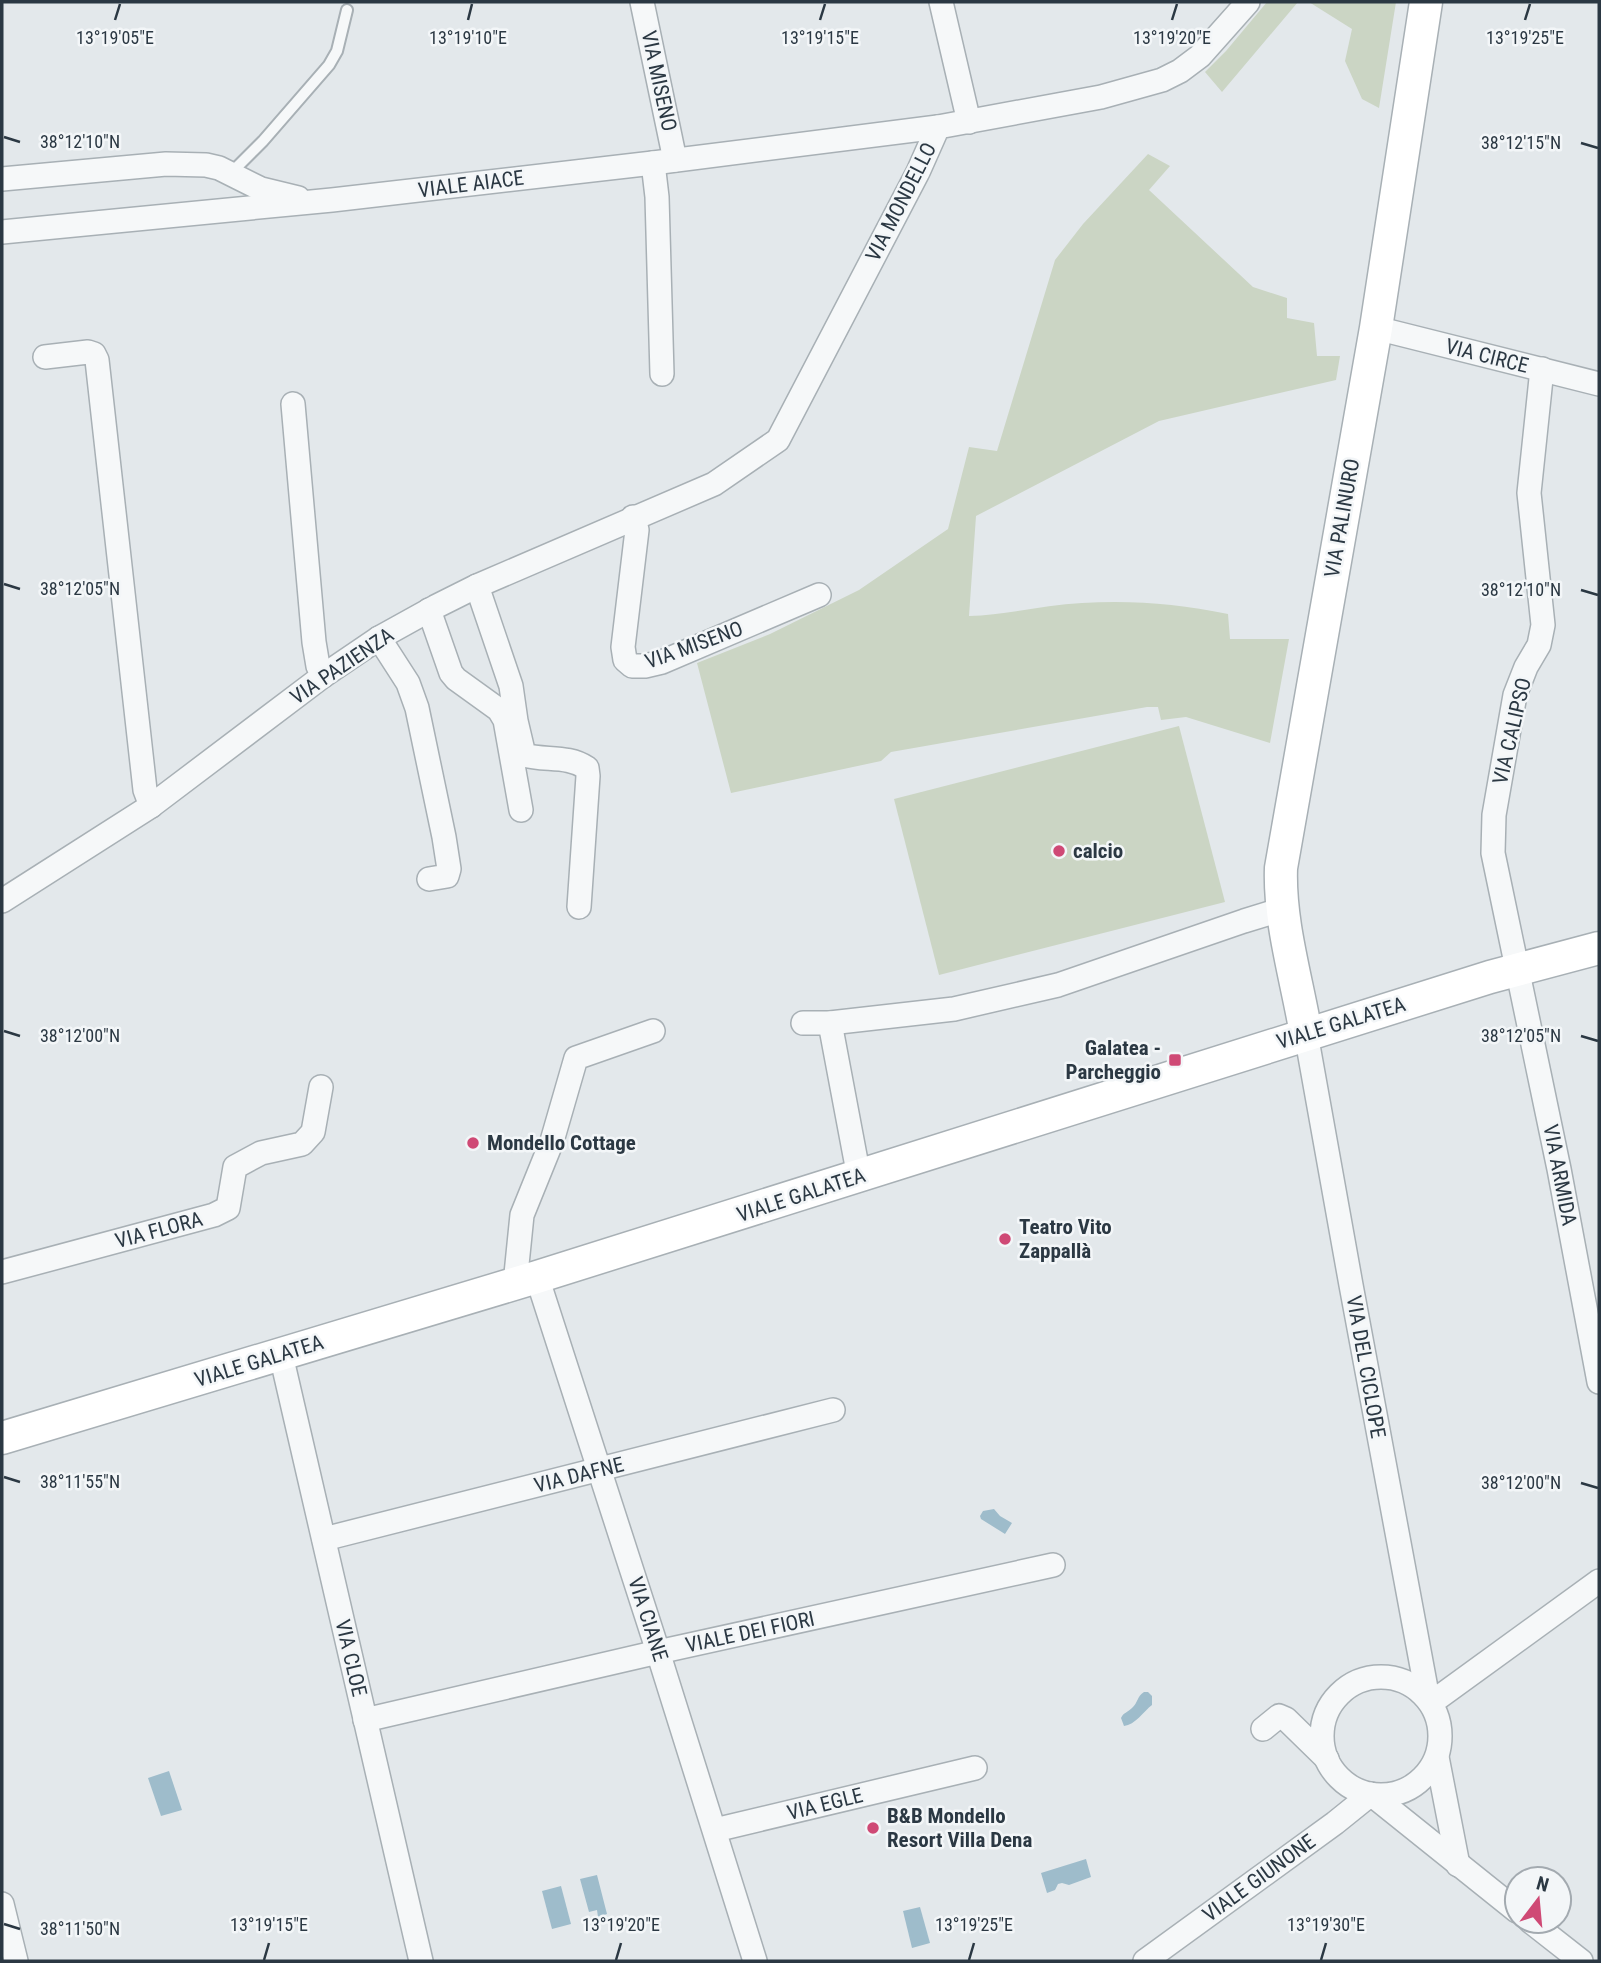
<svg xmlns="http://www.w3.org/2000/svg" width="1601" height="1963" font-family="'Roboto Condensed',sans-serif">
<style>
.green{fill:#cbd5c4}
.water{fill:#9ebccb}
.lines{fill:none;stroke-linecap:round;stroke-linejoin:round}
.service-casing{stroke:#a8b0b5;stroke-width:14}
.minor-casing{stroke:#a8b0b5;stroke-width:26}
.secondary-casing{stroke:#a8b0b5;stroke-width:35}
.service{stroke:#f6f8f9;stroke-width:10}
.minor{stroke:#f6f8f9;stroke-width:23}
.secondary{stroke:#fff;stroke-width:32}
.ticks{fill:none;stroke:#2b3843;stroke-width:2.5}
.poi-dot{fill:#cf4975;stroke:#f3f6f8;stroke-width:2.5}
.labels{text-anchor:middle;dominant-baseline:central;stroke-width:5;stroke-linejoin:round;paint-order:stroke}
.street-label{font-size:21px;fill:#2b3843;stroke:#f3f6f8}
.poi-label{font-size:21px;font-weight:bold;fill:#2b3843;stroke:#f3f6f8;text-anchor:start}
.ticks-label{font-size:18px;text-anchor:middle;fill:#2b3843;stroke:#f3f6f8;stroke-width:5;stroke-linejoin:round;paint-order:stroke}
</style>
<rect width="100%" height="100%" fill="#e3e8eb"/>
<g class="green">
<polygon points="1267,2 1298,2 1222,92 1205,72 1226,51"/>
<polygon points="1309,2 1396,2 1379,108 1362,99 1345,61 1352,29"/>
<path d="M1148 154 1170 166 1149 190 1253 287 1287 298V318L1314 323 1317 356H1340L1336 380 1159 421 976 516 969 616C1006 615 1044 605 1082 603 1134 600 1178 604 1228 614L1230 639H1289L1270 743 1186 717 1161 720 1158 707H1147L891 752 881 761 731 793 697 663 770 634 859 590 948 529 969 447 997 451 1055 260 1083 224Z"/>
<polygon points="1179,726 1225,902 939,975 894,799"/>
</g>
<g class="water">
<polygon points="994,1509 1000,1516 1012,1523 1005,1534 981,1519 980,1516 983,1511"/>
<path d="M1144 1692H1148L1152 1696V1705C1144 1711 1135 1725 1124 1726L1121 1718C1124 1712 1127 1713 1132 1708 1138 1703 1137 1696 1144 1692Z"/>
<polygon points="169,1771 182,1810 161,1816 148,1778"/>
<polygon points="1086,1859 1091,1877 1069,1885 1062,1883 1058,1884 1055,1890 1047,1893 1041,1873"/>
<polygon points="597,1875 607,1914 598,1917 597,1910 589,1912 580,1879"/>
<polygon points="561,1886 571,1924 552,1929 542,1891"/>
<polygon points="920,1907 930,1943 912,1948 903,1911"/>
</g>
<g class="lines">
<defs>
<polyline id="service" points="230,174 263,141 329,65 337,51 347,10"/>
<g id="minor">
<polyline points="642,2 675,160"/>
<polyline points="941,2 969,122"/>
<polyline points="653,163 657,197 662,374"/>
<polyline points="2,179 166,164 206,165 219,168 261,189 298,198"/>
<polyline points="2,232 332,200 653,163 938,127"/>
<polyline points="1376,328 1599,384"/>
<polyline points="45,357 88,352 94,354 97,360 145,790 151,806"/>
<polyline points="1542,369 1529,493 1543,625 1539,645 1526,667 1515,695 1494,815 1493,853 1559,1169 1599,1382"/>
<polyline points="293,404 314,642 318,666 323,676"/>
<polyline points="633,517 637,530 623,647 625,660 632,666 645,666 662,662 819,595"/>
<path d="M477 586 511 686 516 721 524 755C545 761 568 755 587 768L588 776 579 907"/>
<polyline points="429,610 451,673 456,679 499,710 505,720 521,810"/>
<polyline points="379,638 408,683 417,708 444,837 449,869 447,876 429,879"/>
<polyline points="2,901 151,806 323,676 379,638 435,607 477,586 714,484 778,440 918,172 938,127 1101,97 1162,80 1180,71 1200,56 1248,2"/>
<polyline points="803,1023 830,1023 954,1009 1058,985 1244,921 1283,909"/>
<polyline points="830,1023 859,1177"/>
<polyline points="1306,1034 1351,1285 1428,1699"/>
<polyline points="2,1272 214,1215 228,1208 235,1167 261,1153 302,1144 313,1132 321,1087"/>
<polyline points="537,1277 653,1636 755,1961"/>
<polyline points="515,1284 522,1215 552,1141 576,1058 653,1031"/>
<polyline points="281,1355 421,1961"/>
<polyline points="324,1539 833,1410"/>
<circle cx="1381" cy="1736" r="59"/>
<polyline points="1431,1703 1599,1581"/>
<polyline points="365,1720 658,1652 1053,1565"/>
<polyline points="1263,1729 1279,1716 1286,1719 1327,1759"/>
<polyline points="1437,1757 1458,1865"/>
<polyline points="715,1830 975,1768"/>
<polyline points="2,1904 16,1961"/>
<polyline points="1530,1921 1581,1961"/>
<polyline points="1145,1961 1335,1823 1371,1794 1517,1911"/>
</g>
<g id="secondary">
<path d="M1306 1034C1297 980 1279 923 1281 868L1376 328 1426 2"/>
<polyline points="2,1438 537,1277 1490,977 1599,948"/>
</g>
</defs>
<use href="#service" class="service-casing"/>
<use href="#minor" class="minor-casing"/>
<use href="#secondary" class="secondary-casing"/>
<use href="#service" class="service"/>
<use href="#minor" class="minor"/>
<use href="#secondary" class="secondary"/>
</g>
<path class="ticks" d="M115 20 120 4M468 20 472 4M820 20 825 4M1172 20 1177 4M1525 20 1530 4M4 137 20 142M1581 143 1598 148M4 584 20 589M1581 590 1598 595M4 1031 20 1036M1581 1036 1598 1041M4 1477 20 1482M1581 1483 1598 1488M4 1924 20 1929M264 1960 269 1943M616 1960 621 1943M969 1960 974 1943M1321 1960 1326 1943"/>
<g class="poi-dot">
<circle cx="1059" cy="851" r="7"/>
<rect x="1168" y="1053" width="14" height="14" rx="3.5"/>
<circle cx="473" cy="1143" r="7"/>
<circle cx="1005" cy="1239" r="7"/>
<circle cx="873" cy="1828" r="7"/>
</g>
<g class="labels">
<g class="street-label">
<text transform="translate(659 81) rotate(78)">VIA MISENO</text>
<text transform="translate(471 184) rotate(-7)">VIALE AIACE</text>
<text transform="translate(901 202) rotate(-63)">VIA MONDELLO</text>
<text transform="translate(1487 356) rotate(14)">VIA CIRCE</text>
<text transform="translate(1342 518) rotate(-80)">VIA PALINURO</text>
<text transform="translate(694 645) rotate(-20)">VIA MISENO</text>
<text transform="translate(342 666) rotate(-34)">VIA PAZIENZA</text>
<text transform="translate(1512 731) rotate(-77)">VIA CALIPSO</text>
<text transform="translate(1341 1023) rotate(-17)">VIALE GALATEA</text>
<text transform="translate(1560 1175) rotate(79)">VIA ARMIDA</text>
<text transform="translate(801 1195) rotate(-18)">VIALE GALATEA</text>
<text transform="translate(159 1230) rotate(-15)">VIA FLORA</text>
<text transform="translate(259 1361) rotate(-17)">VIALE GALATEA</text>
<text transform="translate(1366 1367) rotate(80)">VIA DEL CICLOPE</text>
<text transform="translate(579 1475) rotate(-14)">VIA DAFNE</text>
<text transform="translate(648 1619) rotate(72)">VIA CIANE</text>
<text transform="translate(750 1632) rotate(-12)">VIALE DEI FIORI</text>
<text transform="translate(351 1658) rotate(77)">VIA CLOE</text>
<text transform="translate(825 1804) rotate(-14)">VIA EGLE</text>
<text transform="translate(1259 1878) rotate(-36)">VIALE GIUNONE</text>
</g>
<g class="poi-label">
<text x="1073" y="851">calcio</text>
<text x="1161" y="1048" text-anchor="end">Galatea -<tspan x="1161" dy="24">Parcheggio</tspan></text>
<text x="487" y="1143">Mondello Cottage</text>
<text x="1019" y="1227">Teatro Vito<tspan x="1019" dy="24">Zappallà</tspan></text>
<text x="887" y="1816">B&amp;B Mondello<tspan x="887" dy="24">Resort Villa Dena</tspan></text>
</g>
</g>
<g class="ticks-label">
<text x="115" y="44">13°19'05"E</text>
<text x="468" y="44">13°19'10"E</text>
<text x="820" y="44">13°19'15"E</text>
<text x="1172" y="44">13°19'20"E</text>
<text x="1525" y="44">13°19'25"E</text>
<text x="80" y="148">38°12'10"N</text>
<text x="1521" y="149">38°12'15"N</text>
<text x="80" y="595">38°12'05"N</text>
<text x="1521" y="596">38°12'10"N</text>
<text x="80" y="1042">38°12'00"N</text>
<text x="1521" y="1042">38°12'05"N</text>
<text x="80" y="1488">38°11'55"N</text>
<text x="1521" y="1489">38°12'00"N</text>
<text x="269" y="1931">13°19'15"E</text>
<text x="621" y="1931">13°19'20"E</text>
<text x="974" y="1931">13°19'25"E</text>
<text x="1326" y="1931">13°19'30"E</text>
<text x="80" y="1935">38°11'50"N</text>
</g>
<rect width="1601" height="1963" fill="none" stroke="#2b3843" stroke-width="7"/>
<g transform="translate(1538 1900) rotate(16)"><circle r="33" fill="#f3f6f8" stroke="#a3aab0" stroke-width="2"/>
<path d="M0-5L12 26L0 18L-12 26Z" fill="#cf4975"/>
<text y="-10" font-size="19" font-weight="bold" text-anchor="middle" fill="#2b3843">N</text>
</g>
</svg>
